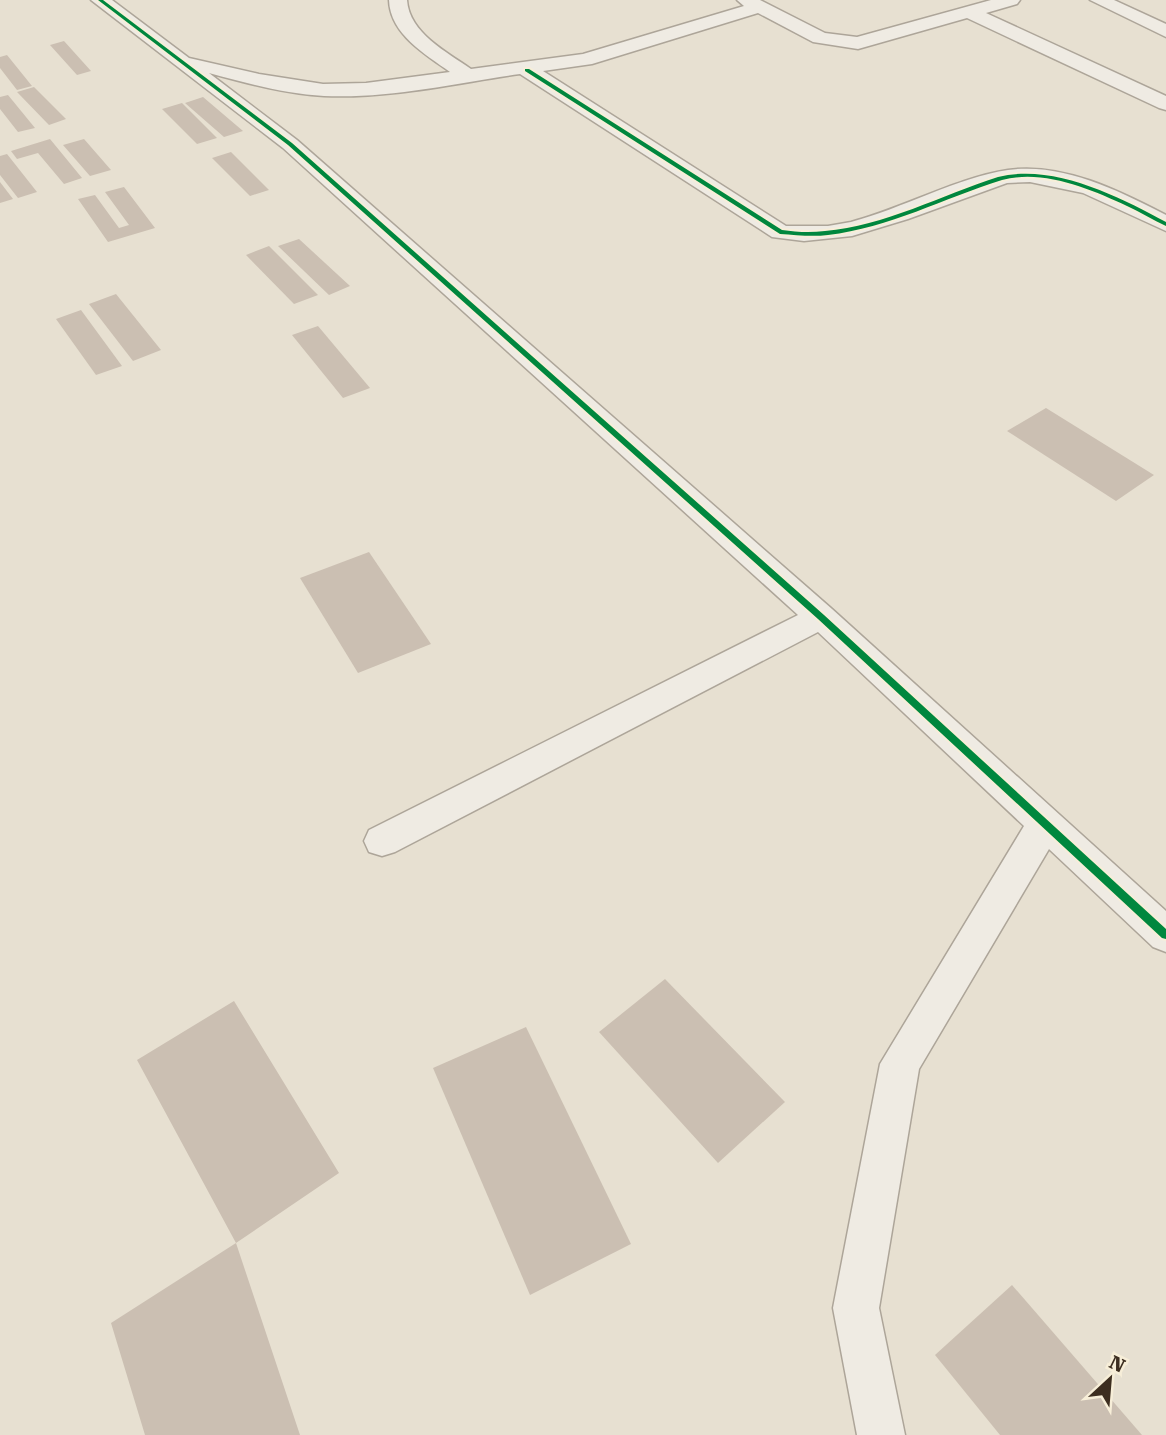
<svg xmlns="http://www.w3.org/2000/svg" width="1166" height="1435" font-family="'Roboto Serif',serif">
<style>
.building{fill:#cbbfb2}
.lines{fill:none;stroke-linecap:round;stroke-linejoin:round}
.minor-casing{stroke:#ada599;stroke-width:3}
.minor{fill:#efebe3;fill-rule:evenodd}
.cycleway-casing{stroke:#f7eed8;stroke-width:4}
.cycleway{fill:#00873e;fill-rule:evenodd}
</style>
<rect width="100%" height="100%" fill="#e7e0d1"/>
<g class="building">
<polygon points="64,41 91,71 77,75 50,45"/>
<polygon points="7,55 32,86 17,90 0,68 0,57"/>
<polygon points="34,87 66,119 49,125 17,92"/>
<polygon points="8,95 35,128 18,132 0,109 0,97"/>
<polygon points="203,97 243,131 224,137 185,103"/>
<polygon points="182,103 217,138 197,144 162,109"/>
<polygon points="50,139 82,178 64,184 38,153 17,159 11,151"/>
<polygon points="84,139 111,170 90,176 63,145"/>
<polygon points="231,152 269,190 250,196 212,158"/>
<polygon points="7,154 37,192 18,198 0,175 0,156"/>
<polygon points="0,182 13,199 0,203"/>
<polygon points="124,187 155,228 108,242 78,199 95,195 119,228 129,225 105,192"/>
<polygon points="299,239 350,286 329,295 278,246"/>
<polygon points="269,246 318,295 294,304 246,255"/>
<polygon points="116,294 161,350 133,361 89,304"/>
<polygon points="81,310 122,366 96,375 56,319"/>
<polygon points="318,326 370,388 343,398 292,335"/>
<polygon points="1046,408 1154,475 1116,501 1007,431"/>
<polygon points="369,552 431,644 358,673 300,578"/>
<polygon points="665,979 785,1102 718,1163 599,1032"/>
<polygon points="234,1001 339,1173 236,1243 300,1435 145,1435 111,1323 236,1243 137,1060"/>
<polygon points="526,1027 631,1244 530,1295 433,1068"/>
<polygon points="1012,1285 1142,1435 1000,1435 935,1355"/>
</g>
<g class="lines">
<defs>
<g id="minor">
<path d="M91 0H112L189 58 259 74 323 84 366 83 450 72C425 54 390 34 389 0H407C409 33 447 52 471 69L583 54 744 6 737 0H760L825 33 857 37 991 0H1020L1017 4 986 13 1166 96V110L1159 108 967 18 858 49 813 42 758 13 592 64 543 71 786 226H828L851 222C901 209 959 177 1008 170 1062 162 1120 191 1166 215V231L1083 193 1030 182 1007 183 908 219 852 236 804 241 772 237 520 74C457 83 389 99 324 96 285 94 246 83 209 73L297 140 832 609 1166 911V952L1153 947 1049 849 919 1069 879 1308 905 1435H857L833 1308 880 1064 1024 826 818 632 395 852 382 856 369 852 364 841 369 830 798 615 283 148Z"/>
<polygon points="1090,0 1114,0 1166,24 1166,37"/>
</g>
</defs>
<use href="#minor" class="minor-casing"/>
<use href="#minor" class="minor"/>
<defs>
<g id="cycleway">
<polygon points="98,0 103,0 292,143 824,615 1166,929 1166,939 1162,938 818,619 288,145"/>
<path d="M525 69H529L782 230C796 232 810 233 825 231 884 226 942 195 998 177 1053 163 1118 196 1166 222V226C1153 220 1140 212 1127 206 1090 189 1044 169 1002 180 944 198 889 228 828 235 812 237 796 235 780 234L525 71Z"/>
</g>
</defs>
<use href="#cycleway" class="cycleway-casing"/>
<use href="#cycleway" class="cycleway"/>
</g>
<g transform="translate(1110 1379) rotate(26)" stroke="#f7eed8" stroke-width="5" paint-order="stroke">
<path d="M0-5L12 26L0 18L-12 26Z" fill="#3d2e20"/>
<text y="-10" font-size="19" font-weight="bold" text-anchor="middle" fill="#3d2e20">N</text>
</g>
</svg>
